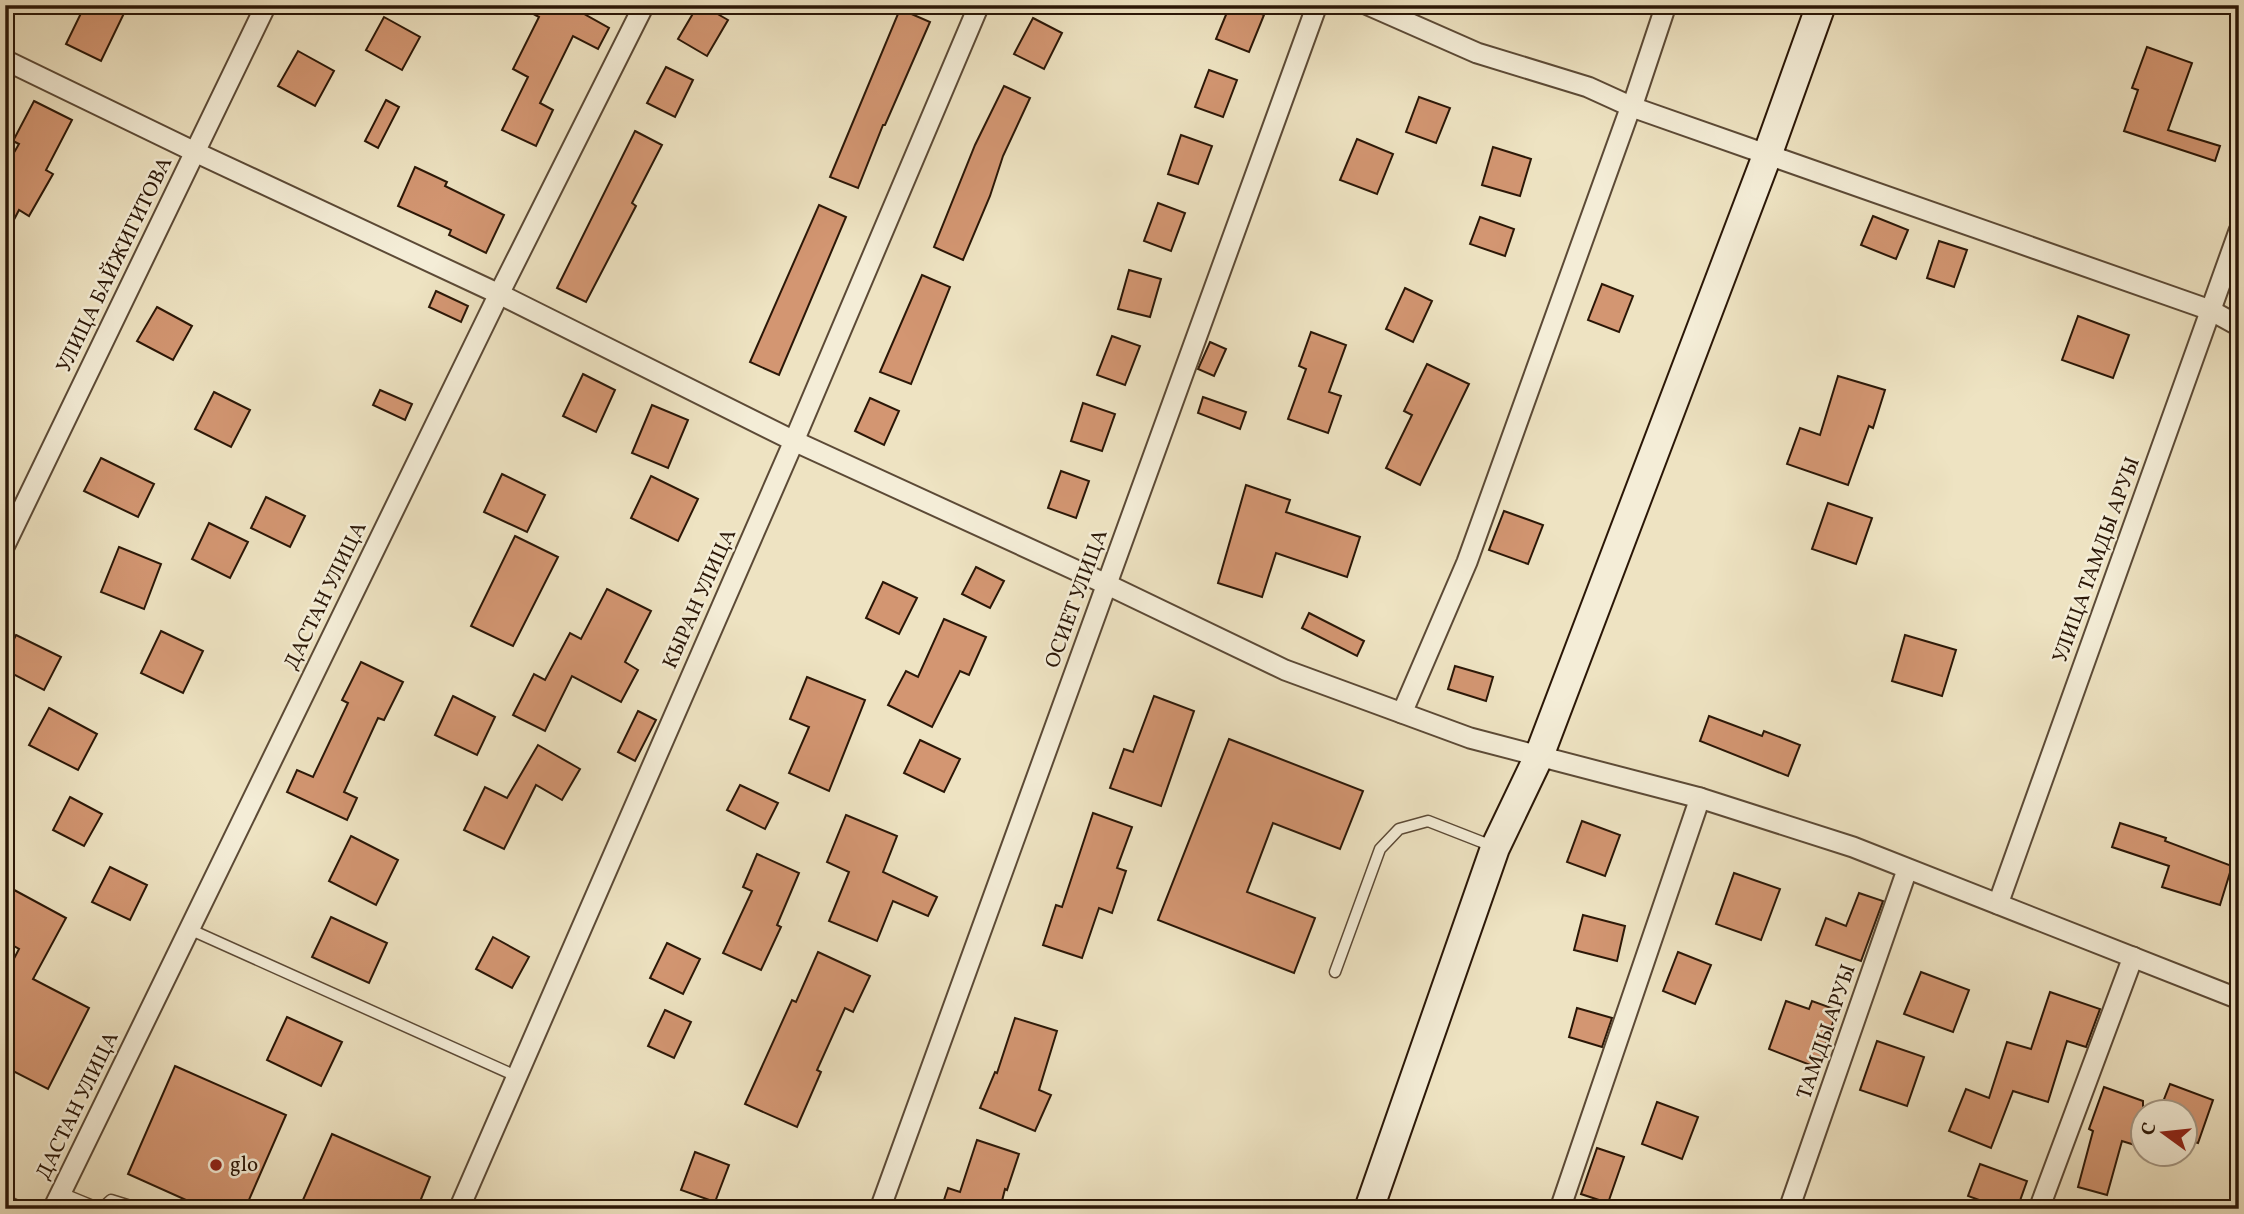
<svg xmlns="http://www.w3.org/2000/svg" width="2244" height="1214" font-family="Vollkorn,serif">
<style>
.building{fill:#d39672;stroke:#2b1707;stroke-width:2}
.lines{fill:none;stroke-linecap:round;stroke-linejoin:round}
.lane-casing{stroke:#5c4a36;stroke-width:13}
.street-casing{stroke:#5c4a36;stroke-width:23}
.secondary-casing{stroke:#2b1707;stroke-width:32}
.lane{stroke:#f4edd7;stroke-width:10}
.street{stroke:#f4edd7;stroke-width:19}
.secondary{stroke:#f4edd7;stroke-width:28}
.poi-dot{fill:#8f2418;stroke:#f4edd7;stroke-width:2.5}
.labels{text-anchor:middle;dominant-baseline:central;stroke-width:5;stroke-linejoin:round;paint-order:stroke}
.street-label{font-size:21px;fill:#2b1707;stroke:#f4edd7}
.poi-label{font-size:21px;fill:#2b1707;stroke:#f4edd7;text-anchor:start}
</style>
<rect width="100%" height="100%" fill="#eee3c2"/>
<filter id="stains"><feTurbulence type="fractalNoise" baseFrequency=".00286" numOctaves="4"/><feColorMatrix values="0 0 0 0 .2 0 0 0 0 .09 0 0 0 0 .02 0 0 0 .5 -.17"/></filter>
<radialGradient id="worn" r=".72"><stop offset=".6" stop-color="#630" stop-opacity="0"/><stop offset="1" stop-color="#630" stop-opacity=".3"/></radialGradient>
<g class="building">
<polygon points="85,5 128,5 101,61 66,44"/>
<polygon points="517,5 568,5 609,28 598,49 573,36 540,103 553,110 536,146 502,130 528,77 513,69 539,17"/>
<polygon points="698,5 702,5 728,20 707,56 678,39"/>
<polygon points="1230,5 1241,5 1264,15 1249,52 1216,39"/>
<polygon points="900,9 930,22 885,125 883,125 858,188 830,177"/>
<polygon points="384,17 420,37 402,70 366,50"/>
<polygon points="1033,18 1062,33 1044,69 1014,54"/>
<polygon points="2147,47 2192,63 2168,130 2220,146 2215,161 2124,131 2138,90 2132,88"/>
<polygon points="298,51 334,71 315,106 278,86"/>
<polygon points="666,67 693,80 675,117 647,103"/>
<polygon points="1209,70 1237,80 1223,117 1195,107"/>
<polygon points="1004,86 1030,98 1003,156 990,196 963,260 934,247 975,145"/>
<polygon points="1419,97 1450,108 1436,143 1406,132"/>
<polygon points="386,100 399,107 378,148 365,141"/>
<polygon points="34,101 72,120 46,170 53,174 29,216 19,210 5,237 5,168 19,144 13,141"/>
<polygon points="635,131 662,145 632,203 636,206 586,302 557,288"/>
<polygon points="1181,135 1212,146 1198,184 1168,174"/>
<polygon points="1357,139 1393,154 1377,194 1340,180"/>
<polygon points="1493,147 1531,159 1520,196 1482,185"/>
<polygon points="415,167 447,182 445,186 504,215 486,253 449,235 451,230 398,206"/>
<polygon points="1158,203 1185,213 1171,251 1144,241"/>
<polygon points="819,205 846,217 779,375 750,362"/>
<polygon points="1873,216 1908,230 1896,259 1861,245"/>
<polygon points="1480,217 1514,229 1505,256 1470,244"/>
<polygon points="1939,241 1967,250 1954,287 1927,278"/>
<polygon points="1129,270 1161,279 1150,317 1118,309"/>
<polygon points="922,275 950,287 911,384 880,372"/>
<polygon points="1602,284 1633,296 1619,332 1588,320"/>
<polygon points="1405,288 1432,301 1413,342 1386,329"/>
<polygon points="436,291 468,306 461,322 429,307"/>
<polygon points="157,307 192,326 173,360 137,341"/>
<polygon points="2078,316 2129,335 2113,378 2062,360"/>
<polygon points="1311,332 1346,345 1329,392 1341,396 1328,433 1288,419 1306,369 1299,366"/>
<polygon points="1112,336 1140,346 1125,385 1097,375"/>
<polygon points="1210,342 1226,349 1214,376 1198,369"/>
<polygon points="1427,364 1469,384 1420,485 1386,468 1412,415 1404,411"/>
<polygon points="583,374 615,390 596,432 563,416"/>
<polygon points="1838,376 1885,390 1873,428 1869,426 1848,485 1787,464 1800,428 1820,435"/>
<polygon points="380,390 412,404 405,420 373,405"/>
<polygon points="214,392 250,410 231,447 195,429"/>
<polygon points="1203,397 1246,412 1240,429 1198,413"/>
<polygon points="870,398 899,411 884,445 855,431"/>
<polygon points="1083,403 1115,414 1102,451 1071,441"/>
<polygon points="652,405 688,420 668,468 632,453"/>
<polygon points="101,458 154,484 138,517 84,491"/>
<polygon points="1061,471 1089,481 1076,518 1048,508"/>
<polygon points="502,474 545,495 527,532 484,512"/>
<polygon points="651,476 698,499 678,541 631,518"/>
<polygon points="1246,485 1290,500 1286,512 1360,537 1347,577 1276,553 1262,597 1218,583"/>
<polygon points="266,497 305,516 290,547 251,528"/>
<polygon points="1828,503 1872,518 1856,564 1812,549"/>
<polygon points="1504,511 1543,525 1528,564 1489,550"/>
<polygon points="209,523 248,542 230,578 192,559"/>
<polygon points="515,536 558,557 513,646 471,626"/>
<polygon points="119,547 161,564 144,609 101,592"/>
<polygon points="976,567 1004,581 990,608 962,594"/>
<polygon points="883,582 917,598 899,634 866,618"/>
<polygon points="607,589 651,611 625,662 638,670 621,702 572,676 545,731 513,715 534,674 545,680 570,633 581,639"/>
<polygon points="1309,613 1364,641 1357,656 1302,628"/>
<polygon points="944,619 986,637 969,675 960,671 932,727 888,705 906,671 918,677"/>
<polygon points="161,631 203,651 183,693 141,673"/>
<polygon points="16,635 61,657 44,690 5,670 5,657"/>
<polygon points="1905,635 1956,650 1942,696 1892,681"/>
<polygon points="361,662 403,682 384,720 378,718 344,792 357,798 347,820 287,792 297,770 313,777 348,703 342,700"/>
<polygon points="1455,666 1493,677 1486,701 1448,689"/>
<polygon points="807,677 865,700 829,791 789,773 809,727 790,719"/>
<polygon points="453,696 495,717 477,755 435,735"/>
<polygon points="1154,696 1194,711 1161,806 1110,788 1124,749 1133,752"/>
<polygon points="49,708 97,734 78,770 29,745"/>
<polygon points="638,711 656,720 635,761 618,752"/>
<polygon points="1709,716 1762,736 1764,731 1800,745 1788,776 1700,741"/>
<polygon points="1229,739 1363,791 1340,849 1273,823 1247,892 1315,918 1294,973 1158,920"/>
<polygon points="920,740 960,759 944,792 904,773"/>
<polygon points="538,745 580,769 562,800 536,785 504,849 464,830 485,787 507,798"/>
<polygon points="740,785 778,803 765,829 727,810"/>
<polygon points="70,797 102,814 84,846 53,830"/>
<polygon points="1093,813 1132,827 1117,868 1126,871 1112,913 1099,908 1082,958 1043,945 1056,905 1062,907"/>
<polygon points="846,815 897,836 883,872 937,897 928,916 893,901 877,941 829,921 849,872 827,862"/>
<polygon points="1582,821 1620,835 1605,876 1567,862"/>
<polygon points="2120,823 2166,838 2165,841 2232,866 2220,905 2162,887 2169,866 2112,847"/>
<polygon points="351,836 398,860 376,905 329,881"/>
<polygon points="757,854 799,873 777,925 781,927 761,970 723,953 752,891 743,887"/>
<polygon points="110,867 147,885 130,920 92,902"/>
<polygon points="1734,873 1780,889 1761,940 1716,924"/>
<polygon points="5,885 66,918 33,979 89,1008 48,1089 5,1067 5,976 19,949 5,941"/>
<polygon points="1859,893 1883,901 1861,961 1816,945 1826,918 1846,926"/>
<polygon points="1583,915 1625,926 1617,961 1574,950"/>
<polygon points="331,917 387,943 369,983 312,957"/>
<polygon points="493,937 529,957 512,988 476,969"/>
<polygon points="667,943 700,959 683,994 650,978"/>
<polygon points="818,952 870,976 853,1012 845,1008 817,1070 821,1072 797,1127 745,1104 792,1000 796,1002"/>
<polygon points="1678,952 1711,965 1695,1004 1663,991"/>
<polygon points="1921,972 1969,990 1953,1032 1904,1014"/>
<polygon points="2050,992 2100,1009 2086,1047 2067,1041 2048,1102 2013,1091 1991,1148 1949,1131 1966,1089 1989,1098 2007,1042 2031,1049"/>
<polygon points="1786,1001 1809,1009 1812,1001 1837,1010 1818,1068 1769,1049"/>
<polygon points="1577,1008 1612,1018 1602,1047 1569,1037"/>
<polygon points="665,1010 691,1022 674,1058 648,1046"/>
<polygon points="287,1017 342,1042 321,1086 267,1060"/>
<polygon points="1015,1018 1057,1031 1039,1090 1051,1095 1035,1131 980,1108 995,1072 997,1073"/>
<polygon points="1877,1041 1924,1057 1907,1106 1860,1090"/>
<polygon points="175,1066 286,1115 245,1209 206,1209 128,1174"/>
<polygon points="2170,1084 2213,1100 2198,1143 2185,1139 2185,1112 2159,1112"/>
<polygon points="2104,1087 2143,1101 2143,1135 2138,1146 2122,1141 2107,1195 2078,1187 2093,1131 2089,1129"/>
<polygon points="1657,1102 1698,1117 1682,1159 1642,1144"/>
<polygon points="332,1134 430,1177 417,1209 299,1209"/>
<polygon points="977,1140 1019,1154 1007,1190 1005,1189 1000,1209 941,1209 948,1188 960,1192"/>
<polygon points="1597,1148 1624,1157 1608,1203 1581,1194"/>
<polygon points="695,1152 729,1165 715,1202 681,1190"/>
<polygon points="1980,1164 2027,1181 2017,1209 2004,1209 1968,1196"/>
</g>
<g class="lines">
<defs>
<g id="lane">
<polyline points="189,929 516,1076"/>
<polyline points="1335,972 1380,849 1399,829 1428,821 1492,846"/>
<polyline points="61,1193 100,1209"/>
<polyline points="5,1200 24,1209"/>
<polyline points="101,1209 111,1200 140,1209"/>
</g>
<g id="street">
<polyline points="1368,5 1477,53 1588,87 1632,107 2210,310 2239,326"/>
<polyline points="5,60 195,152 499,294 794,441 1106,584 1285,670 1470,738 1700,798 1853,847 2239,999"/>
<polyline points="1632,107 1666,5"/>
<polyline points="5,545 266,5"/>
<polyline points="1402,713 1467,562 1631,106"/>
<polyline points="1998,904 2239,231"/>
<polyline points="1561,1206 1700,798"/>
<polyline points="53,1209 499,294 644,5"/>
<polyline points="459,1209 794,441 979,5"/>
<polyline points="880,1209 1317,5"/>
<polyline points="1789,1209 1907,870"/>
<polyline points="2039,1209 2133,957"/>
</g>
<polyline id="secondary" points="1369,1209 1495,848 1539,756 1768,153 1821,5"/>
</defs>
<use href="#lane" class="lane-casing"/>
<use href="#street" class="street-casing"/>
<use href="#secondary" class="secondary-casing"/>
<use href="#lane" class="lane"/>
<use href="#street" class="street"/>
<use href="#secondary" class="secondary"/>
</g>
<circle class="poi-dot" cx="216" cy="1165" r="7"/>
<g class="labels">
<g class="street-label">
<text transform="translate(115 265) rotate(-64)">УЛИЦА БАЙЖИГИТОВА</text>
<text transform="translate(2097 560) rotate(-70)">УЛИЦА ТАМДЫ АРУЫ</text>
<text transform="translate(326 596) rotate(-64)">ДАСТАН УЛИЦА</text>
<text transform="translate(700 599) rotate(-66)">КЫРАН УЛИЦА</text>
<text transform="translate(1077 599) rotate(-70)">ОСИЕТ УЛИЦА</text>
<text transform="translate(1827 1032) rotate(-71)">ТАМДЫ АРУЫ</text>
<text transform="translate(78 1106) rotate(-64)">ДАСТАН УЛИЦА</text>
</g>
<g class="poi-label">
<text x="230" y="1165">glo</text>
</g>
</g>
<rect width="2244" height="1214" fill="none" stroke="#eee3c2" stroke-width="28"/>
<rect x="7" y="7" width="2230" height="1200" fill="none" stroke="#2b1707" stroke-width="3.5"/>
<rect x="14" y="14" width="2216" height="1186" fill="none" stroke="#2b1707" stroke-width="2"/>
<g transform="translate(2164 1133) rotate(285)"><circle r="33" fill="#f4edd7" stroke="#a49784" stroke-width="2"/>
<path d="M0-5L12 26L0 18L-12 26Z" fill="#8f2418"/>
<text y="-10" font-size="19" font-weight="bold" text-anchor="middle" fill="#2b1707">С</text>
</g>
<rect width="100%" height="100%" filter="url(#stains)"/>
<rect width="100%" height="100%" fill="url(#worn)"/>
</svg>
